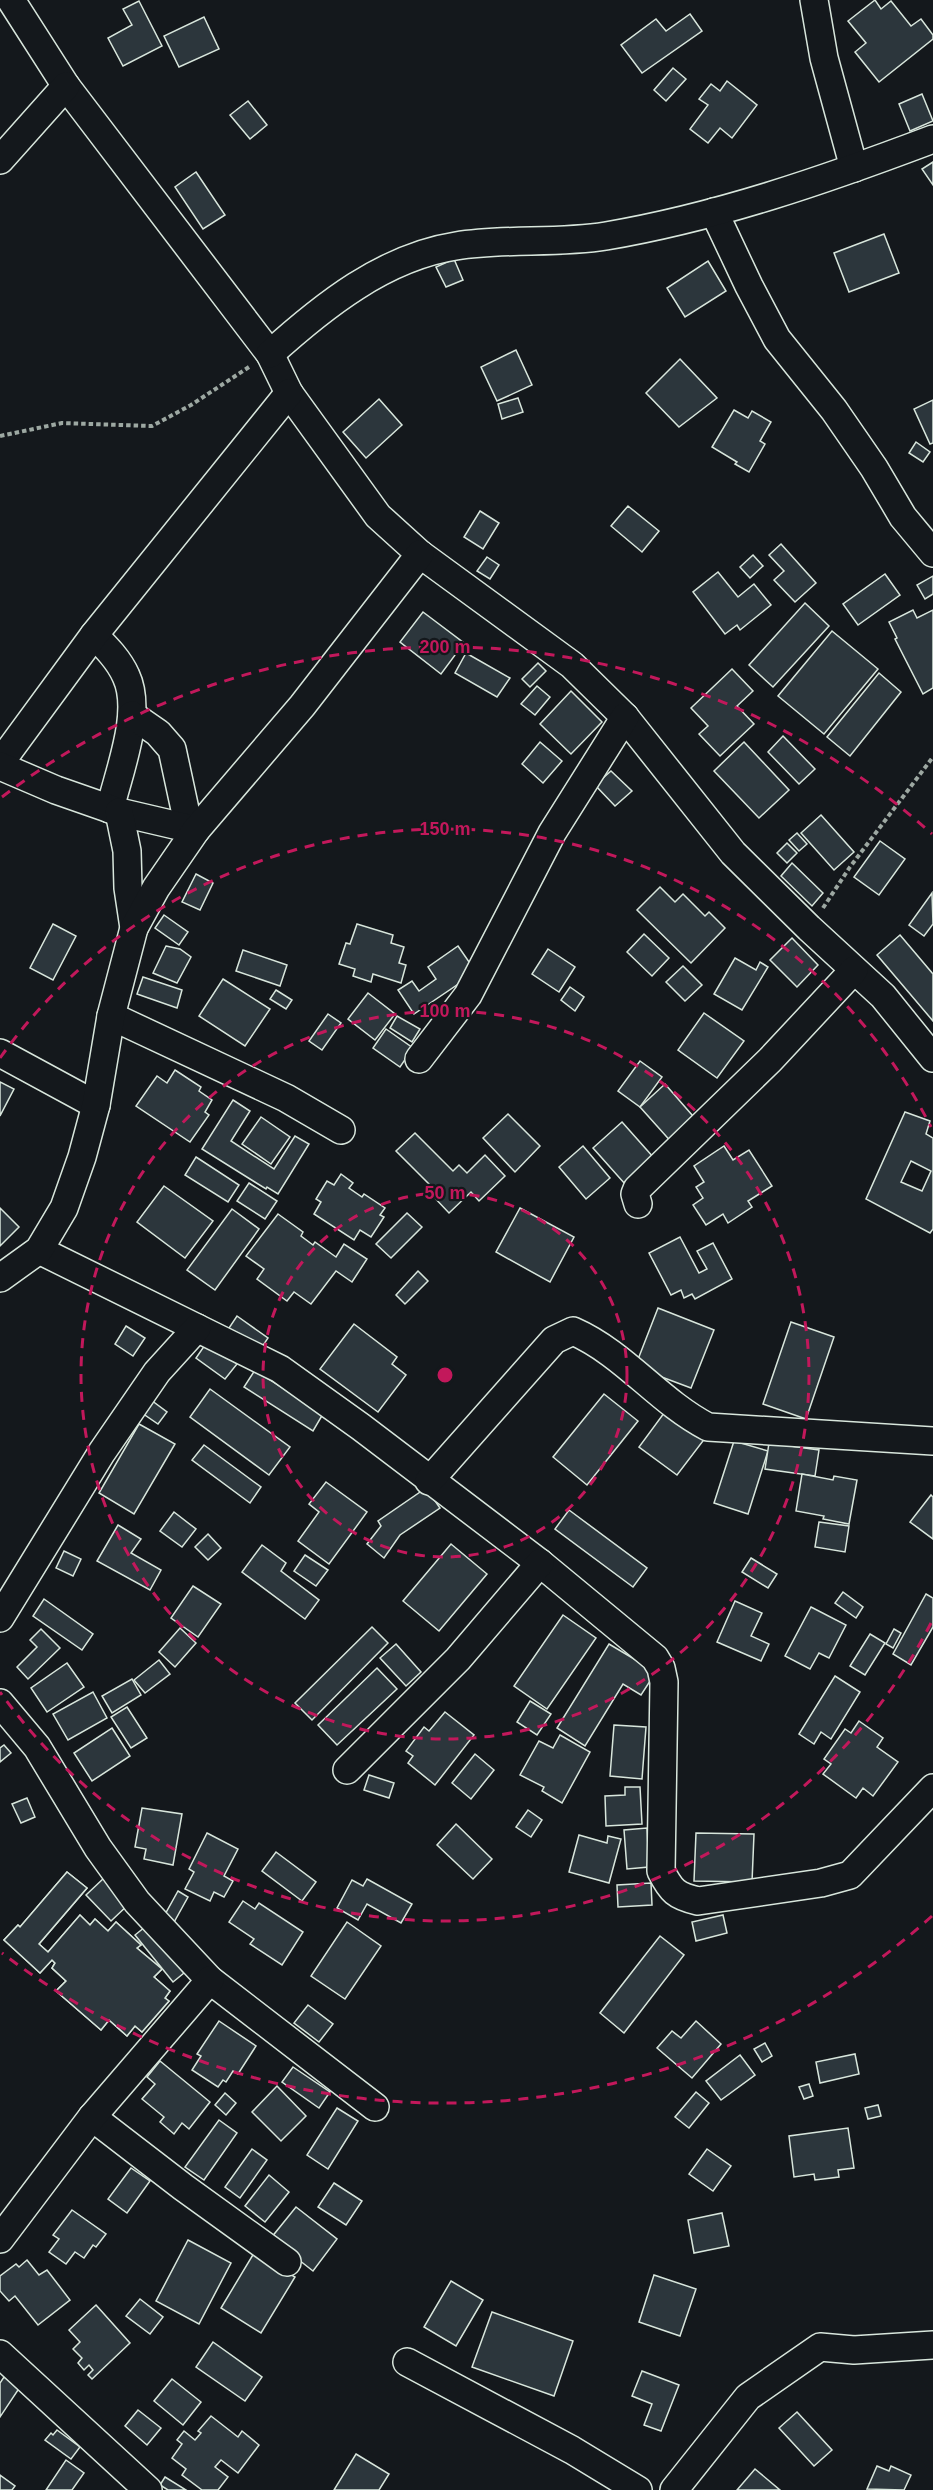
<svg xmlns="http://www.w3.org/2000/svg" width="933" height="2490" font-family="Helvetica,sans-serif">
<style>
.building{fill:#2c363c;stroke:#d8e6dc;stroke-width:1.5;fill-rule:evenodd}
.lines{fill:none;stroke-linecap:round;stroke-linejoin:round}
.minor-casing{stroke:#d8e6dc;stroke-width:30}
.path{stroke:#9da8a2;stroke-width:4;stroke-dasharray:4.5 3;stroke-linecap:butt}
.minor{stroke:#14181c;stroke-width:27}
.ring{fill:none;stroke:#c2185b;stroke-width:3;stroke-dasharray:10 8}
.centre{fill:#c2185b;stroke:#14181c;stroke-width:3}
.ring-label{font-size:18px;text-anchor:middle;font-weight:bold;fill:#c2185b;stroke:#14181c;stroke-width:4.5;stroke-linejoin:round;paint-order:stroke}
</style>
<rect width="100%" height="100%" fill="#14181c"/>
<g class="building">
<polygon points="875,0 881,9 891,1 911,26 921,19 933,35 933,39 879,82 855,52 866,43 848,21"/>
<polygon points="139,1 162,46 123,66 108,38 132,25 123,9"/>
<polygon points="690,14 702,31 642,73 621,45 656,19 666,31"/>
<polygon points="204,17 219,49 179,67 164,36"/>
<polygon points="673,68 686,79 666,101 654,90"/>
<polygon points="727,81 757,105 732,138 720,128 708,143 690,129 708,105 699,99 711,84 720,91"/>
<polygon points="922,94 933,121 910,131 899,104"/>
<polygon points="248,101 267,125 250,139 230,115"/>
<polygon points="933,162 933,185 922,169"/>
<polygon points="196,172 225,215 203,229 175,187"/>
<polygon points="884,234 899,273 849,292 834,253"/>
<polygon points="454,259 463,280 446,287 436,267"/>
<polygon points="708,261 726,291 685,317 667,288"/>
<polygon points="516,350 532,385 497,401 481,367"/>
<polygon points="680,359 717,398 679,427 646,393"/>
<polygon points="518,398 523,412 502,419 498,404"/>
<polygon points="379,399 402,425 366,458 343,432"/>
<polygon points="933,400 933,443 930,444 914,409"/>
<polygon points="734,410 748,418 752,411 771,422 760,441 765,444 749,472 735,464 737,462 712,447"/>
<polygon points="916,442 930,452 923,462 909,453"/>
<polygon points="628,506 659,531 642,552 611,526"/>
<polygon points="480,511 499,523 483,549 464,537"/>
<polygon points="781,544 816,583 795,602 774,580 784,571 769,555"/>
<polygon points="753,555 763,566 750,578 740,567"/>
<polygon points="487,557 499,565 490,579 477,571"/>
<polygon points="718,572 738,597 754,584 771,605 740,630 737,625 725,634 693,592"/>
<polygon points="885,574 900,595 858,625 843,604"/>
<polygon points="933,576 933,594 925,599 917,585"/>
<polygon points="805,603 829,626 773,687 749,665"/>
<polygon points="913,610 917,618 933,610 933,688 923,694 895,639 897,638 889,622"/>
<polygon points="423,612 464,643 441,674 400,642"/>
<polygon points="832,631 878,669 824,734 778,696"/>
<polygon points="466,653 510,678 497,697 455,673"/>
<polygon points="538,663 546,671 530,687 522,679"/>
<polygon points="732,669 753,691 737,706 754,724 720,756 699,734 708,726 691,708"/>
<polygon points="879,673 901,692 850,756 827,737"/>
<polygon points="537,686 550,697 535,715 521,704"/>
<polygon points="571,691 602,722 571,754 540,724"/>
<polygon points="783,736 815,769 799,784 768,752"/>
<polygon points="540,742 562,761 543,783 522,764"/>
<polygon points="744,742 789,790 759,818 714,771"/>
<polygon points="611,771 632,791 615,806 595,785"/>
<polygon points="821,815 854,852 834,870 801,833"/>
<polygon points="797,833 807,844 799,851 789,840"/>
<polygon points="880,841 905,859 879,895 854,877"/>
<polygon points="787,843 797,853 787,863 777,853"/>
<polygon points="792,863 823,893 812,906 781,876"/>
<polygon points="196,874 213,883 200,910 182,902"/>
<polygon points="660,887 675,902 683,894 705,916 709,912 725,928 691,963 637,910"/>
<polygon points="932,893 933,924 924,936 909,925"/>
<polygon points="164,915 188,932 179,945 155,928"/>
<polygon points="53,924 76,936 53,980 30,968"/>
<polygon points="357,924 393,935 391,943 404,947 399,963 406,965 401,983 373,974 371,982 353,976 355,969 339,964 346,943 350,944"/>
<polygon points="644,934 669,958 652,976 627,952"/>
<polygon points="900,935 933,974 933,1021 877,955"/>
<polygon points="792,938 818,965 797,987 770,960"/>
<polygon points="166,946 180,949 191,957 177,983 153,973"/>
<polygon points="458,946 476,972 414,1014 398,990 412,981 419,991 436,979 428,967"/>
<polygon points="548,949 575,967 559,992 532,974"/>
<polygon points="243,950 287,965 280,986 236,971"/>
<polygon points="735,958 756,970 760,962 768,967 742,1010 714,994"/>
<polygon points="683,966 702,985 685,1001 666,982"/>
<polygon points="143,977 182,990 177,1008 137,994"/>
<polygon points="223,979 270,1009 245,1046 199,1016"/>
<polygon points="570,987 584,997 575,1011 561,1000"/>
<polygon points="276,990 292,1000 286,1009 270,999"/>
<polygon points="368,993 395,1014 375,1040 348,1019"/>
<polygon points="704,1013 744,1041 717,1078 678,1050"/>
<polygon points="328,1014 341,1023 322,1050 309,1041"/>
<polygon points="397,1016 420,1029 412,1042 390,1028"/>
<polygon points="386,1029 413,1048 400,1067 373,1048"/>
<polygon points="640,1061 662,1077 640,1107 618,1091"/>
<polygon points="175,1070 201,1087 199,1091 212,1100 205,1112 209,1115 190,1142 136,1106 157,1076 167,1083"/>
<polygon points="0,1082 14,1089 0,1116"/>
<polygon points="665,1084 699,1123 674,1145 640,1107"/>
<polygon points="233,1100 250,1111 231,1141 274,1169 295,1136 309,1144 278,1194 267,1187 266,1189 202,1149"/>
<path d="M905 1112 930 1121 926 1134 933 1138V1229L930 1233 866 1199ZM911 1161 931 1171 922 1191 901 1182Z"/>
<polygon points="508,1114 540,1146 515,1172 483,1138"/>
<polygon points="261,1117 290,1137 271,1164 242,1144"/>
<polygon points="622,1122 654,1158 625,1184 593,1148"/>
<polygon points="415,1133 453,1171 459,1165 467,1173 485,1155 505,1176 479,1201 471,1192 449,1213 432,1195 436,1191 396,1151"/>
<polygon points="583,1146 610,1178 586,1199 559,1167"/>
<polygon points="724,1146 733,1160 749,1150 772,1186 748,1201 752,1207 728,1223 723,1214 706,1225 693,1205 703,1198 696,1187 704,1182 694,1166"/>
<polygon points="196,1157 239,1185 228,1202 185,1175"/>
<polygon points="341,1174 353,1183 349,1188 362,1197 364,1194 385,1208 380,1215 384,1217 371,1237 360,1230 354,1240 314,1214 321,1202 316,1199 327,1181 334,1185"/>
<polygon points="249,1183 277,1201 265,1219 237,1201"/>
<polygon points="164,1186 213,1221 185,1258 137,1222"/>
<polygon points="0,1208 19,1227 0,1246"/>
<polygon points="520,1208 574,1237 550,1282 496,1252"/>
<polygon points="232,1209 259,1229 215,1290 187,1270"/>
<polygon points="407,1213 422,1227 391,1258 376,1244"/>
<polygon points="278,1214 303,1232 301,1236 313,1245 315,1242 336,1257 344,1244 367,1259 352,1282 336,1271 311,1304 294,1292 287,1301 257,1279 264,1269 246,1256"/>
<polygon points="680,1237 699,1273 707,1269 697,1251 713,1243 732,1279 695,1299 692,1294 684,1298 681,1290 671,1295 649,1253"/>
<polygon points="418,1271 428,1281 405,1304 396,1295"/>
<polygon points="658,1308 714,1330 691,1388 635,1367"/>
<polygon points="237,1316 268,1338 260,1350 229,1328"/>
<polygon points="791,1322 834,1337 806,1419 763,1404"/>
<polygon points="354,1324 397,1357 392,1364 406,1375 378,1412 320,1369"/>
<polygon points="126,1326 145,1338 133,1356 115,1344"/>
<polygon points="207,1342 237,1364 225,1379 196,1358"/>
<polygon points="255,1370 323,1414 313,1431 244,1387"/>
<polygon points="210,1389 290,1447 269,1475 190,1417"/>
<polygon points="604,1394 638,1421 587,1485 553,1457"/>
<polygon points="151,1400 167,1412 158,1424 142,1413"/>
<polygon points="667,1409 706,1437 677,1475 639,1447"/>
<polygon points="139,1424 175,1444 134,1514 99,1493"/>
<polygon points="734,1441 768,1451 748,1514 714,1503"/>
<polygon points="769,1443 819,1450 815,1476 765,1469"/>
<polygon points="204,1445 261,1487 250,1503 192,1460"/>
<polygon points="802,1474 833,1480 834,1476 857,1480 849,1524 823,1519 824,1516 796,1511"/>
<polygon points="326,1482 367,1512 329,1564 298,1541 319,1512 309,1504"/>
<polygon points="426,1488 440,1508 400,1535 384,1558 367,1544 381,1526 378,1521"/>
<polygon points="931,1495 933,1497 933,1539 910,1522"/>
<polygon points="569,1510 647,1568 633,1587 555,1529"/>
<polygon points="174,1512 196,1529 182,1547 160,1531"/>
<polygon points="819,1522 849,1526 845,1552 815,1547"/>
<polygon points="118,1525 141,1539 131,1553 161,1570 150,1590 97,1561"/>
<polygon points="208,1534 221,1548 208,1560 195,1547"/>
<polygon points="451,1544 487,1574 439,1631 403,1601"/>
<polygon points="262,1545 286,1563 281,1571 319,1600 305,1619 242,1572"/>
<polygon points="64,1551 81,1559 73,1576 56,1568"/>
<polygon points="305,1555 328,1570 316,1586 294,1571"/>
<polygon points="751,1558 777,1574 768,1588 742,1572"/>
<polygon points="193,1586 221,1604 198,1637 171,1618"/>
<polygon points="843,1592 863,1607 856,1618 835,1603"/>
<polygon points="926,1594 933,1598 933,1627 911,1665 893,1654"/>
<polygon points="44,1599 93,1634 82,1650 33,1616"/>
<polygon points="735,1601 762,1613 751,1636 769,1644 761,1661 717,1642"/>
<polygon points="811,1607 846,1625 829,1658 819,1653 810,1669 785,1656"/>
<polygon points="563,1615 596,1638 547,1709 514,1686"/>
<polygon points="372,1627 388,1643 312,1720 295,1703"/>
<polygon points="180,1628 196,1643 175,1667 159,1652"/>
<polygon points="41,1629 60,1648 28,1679 17,1667 37,1647 30,1640"/>
<polygon points="894,1629 901,1633 893,1648 886,1644"/>
<polygon points="870,1634 885,1643 865,1675 850,1666"/>
<polygon points="396,1644 421,1672 406,1686 380,1658"/>
<polygon points="609,1644 656,1672 641,1695 623,1684 585,1746 557,1728"/>
<polygon points="159,1660 170,1674 145,1693 134,1680"/>
<polygon points="67,1663 84,1687 47,1712 31,1688"/>
<polygon points="377,1668 397,1689 337,1745 318,1725"/>
<polygon points="835,1676 860,1692 831,1739 821,1732 814,1744 799,1734"/>
<polygon points="132,1679 141,1695 112,1713 102,1696"/>
<polygon points="93,1692 107,1718 68,1740 53,1714"/>
<polygon points="530,1701 551,1714 537,1735 517,1722"/>
<polygon points="127,1707 147,1738 131,1748 111,1717"/>
<polygon points="445,1712 474,1735 435,1785 408,1763 413,1756 406,1751 424,1727 429,1731"/>
<polygon points="859,1721 883,1738 877,1747 898,1762 873,1796 863,1788 856,1798 823,1774 831,1764 824,1759 845,1729 851,1733"/>
<polygon points="614,1725 646,1727 642,1779 610,1776"/>
<polygon points="112,1728 130,1756 92,1781 74,1753"/>
<polygon points="560,1735 590,1752 562,1803 542,1791 544,1787 520,1775 539,1741 553,1748"/>
<polygon points="4,1745 11,1753 0,1762 0,1748"/>
<polygon points="475,1754 494,1770 471,1799 452,1783"/>
<polygon points="369,1775 394,1783 389,1798 364,1790"/>
<polygon points="625,1787 640,1787 642,1824 606,1826 605,1796 625,1795"/>
<polygon points="27,1798 35,1817 21,1823 12,1804"/>
<polygon points="142,1808 182,1814 173,1865 144,1859 146,1849 135,1847"/>
<polygon points="528,1810 542,1820 531,1837 516,1827"/>
<polygon points="456,1824 492,1859 473,1879 437,1845"/>
<polygon points="647,1828 649,1867 627,1869 624,1830"/>
<polygon points="207,1833 238,1849 224,1876 233,1881 224,1897 214,1892 210,1901 185,1889 194,1872 189,1869"/>
<polygon points="696,1833 754,1834 752,1882 694,1881"/>
<polygon points="579,1835 607,1843 608,1836 621,1839 609,1883 569,1872"/>
<polygon points="276,1852 316,1882 302,1901 262,1871"/>
<path d="M67 1872 87 1888 39 1944 48 1952 80 1915 90 1925 95 1919 108 1931 116 1922 141 1945 137 1948 162 1969 154 1977 170 1991 165 1998 169 2001 142 2032 135 2026 127 2036 109 2020 101 2030 56 1991 66 1981 52 1968 55 1963 52 1960 40 1973 4 1940 18 1925 20 1927ZM89 1959 135 1997 127 2008 80 1970Z"/>
<polygon points="67,1872 87,1888 39,1944 48,1952 80,1915 90,1925 95,1919 108,1931 116,1922 141,1945 137,1948 162,1969 154,1977 170,1991 165,1998 169,2001 142,2032 135,2026 127,2036 109,2020 101,2030 56,1991 66,1981 52,1968 55,1963 52,1960 40,1973 4,1940 18,1925 20,1927"/>
<polygon points="105,1877 130,1903 111,1921 86,1895"/>
<polygon points="367,1879 412,1904 401,1923 367,1904 358,1920 337,1908 352,1880 363,1886"/>
<polygon points="651,1883 652,1905 618,1907 617,1885"/>
<polygon points="178,1891 188,1897 173,1924 163,1918"/>
<polygon points="243,1901 255,1909 259,1903 303,1932 282,1965 250,1944 254,1939 229,1922"/>
<polygon points="723,1915 727,1933 696,1941 692,1922"/>
<polygon points="347,1922 381,1946 345,1999 311,1976"/>
<polygon points="145,1927 184,1973 173,1982 135,1935"/>
<polygon points="660,1936 684,1955 624,2033 600,2013"/>
<polygon points="308,2005 333,2024 319,2042 294,2023"/>
<polygon points="219,2021 256,2046 238,2074 233,2071 226,2082 223,2080 218,2087 192,2070 201,2056 197,2054"/>
<polygon points="696,2021 721,2044 692,2078 657,2048 672,2031 681,2038"/>
<polygon points="765,2043 772,2056 762,2062 754,2049"/>
<polygon points="855,2054 859,2074 820,2083 816,2062"/>
<polygon points="740,2055 755,2075 721,2100 706,2081"/>
<polygon points="160,2061 210,2102 189,2129 182,2123 174,2134 160,2122 164,2117 142,2099 155,2084 147,2077"/>
<polygon points="293,2067 330,2092 319,2108 282,2082"/>
<polygon points="809,2084 813,2096 804,2099 799,2087"/>
<polygon points="277,2086 306,2116 281,2141 252,2112"/>
<polygon points="696,2092 709,2103 689,2128 675,2117"/>
<polygon points="225,2093 236,2103 226,2115 215,2105"/>
<polygon points="878,2105 881,2116 868,2119 865,2108"/>
<polygon points="337,2108 358,2121 328,2169 307,2155"/>
<polygon points="219,2120 237,2133 204,2180 185,2167"/>
<polygon points="848,2128 854,2168 838,2170 839,2177 815,2180 814,2174 794,2177 789,2136"/>
<polygon points="252,2149 267,2160 240,2198 225,2187"/>
<polygon points="707,2149 731,2166 713,2191 689,2174"/>
<polygon points="131,2168 150,2181 127,2213 108,2199"/>
<polygon points="269,2175 289,2192 265,2222 245,2206"/>
<polygon points="334,2183 362,2201 346,2225 318,2207"/>
<polygon points="296,2207 337,2239 313,2271 271,2238"/>
<polygon points="72,2210 106,2234 96,2247 93,2245 84,2258 75,2252 66,2264 49,2252 59,2239 53,2235"/>
<polygon points="722,2213 729,2246 694,2253 688,2220"/>
<polygon points="188,2240 231,2263 199,2324 156,2301"/>
<polygon points="254,2253 295,2277 261,2333 221,2308"/>
<polygon points="27,2260 39,2275 47,2270 70,2300 38,2325 15,2296 9,2301 0,2291 0,2276 16,2264 19,2267"/>
<polygon points="654,2275 696,2289 680,2336 639,2322"/>
<polygon points="451,2281 483,2300 456,2346 424,2327"/>
<polygon points="140,2299 163,2317 150,2334 126,2316"/>
<polygon points="96,2305 130,2343 92,2379 88,2375 93,2370 89,2365 84,2370 78,2363 82,2358 73,2349 80,2342 69,2330"/>
<polygon points="492,2312 573,2341 554,2396 472,2367"/>
<polygon points="213,2342 262,2377 245,2401 196,2367"/>
<polygon points="642,2371 679,2385 661,2431 644,2425 652,2404 632,2396"/>
<polygon points="4,2377 20,2387 0,2417 0,2383"/>
<polygon points="172,2379 201,2402 183,2425 154,2401"/>
<polygon points="138,2410 161,2428 147,2445 125,2426"/>
<polygon points="797,2412 832,2450 814,2466 779,2428"/>
<polygon points="211,2416 238,2437 242,2431 259,2445 238,2473 221,2460 215,2467 228,2477 218,2490 202,2490 182,2475 186,2469 172,2458 182,2444 177,2440 184,2431 195,2440 201,2433 198,2431"/>
<polygon points="57,2430 80,2447 71,2459 45,2440 51,2433 53,2435"/>
<polygon points="356,2454 389,2474 379,2490 334,2490"/>
<polygon points="66,2460 84,2473 72,2490 46,2490"/>
<polygon points="877,2466 889,2471 891,2466 911,2475 904,2490 867,2489"/>
<polygon points="755,2469 780,2490 737,2490"/>
<polygon points="0,2475 15,2486 12,2490 0,2490"/>
<polygon points="165,2477 186,2490 168,2490 160,2485"/>
</g>
<g class="lines">
<defs>
<g id="minor">
<polyline points="11,0 66,86 270,354 289,393 378,516 420,554 572,665 625,717 733,853 809,928 883,996 933,1058"/>
<polyline points="814,0 824,58 854,168"/>
<polyline points="0,160 66,86"/>
<polyline points="714,212 749,286 777,339 834,410 874,468 903,517 933,553"/>
<path d="M270 354C322 307 384 257 456 246 505 238 557 244 606 236 718 217 827 179 933 139"/>
<path d="M94 635C106 647 119 660 126 676 143 712 119 771 110 809"/>
<polyline points="132,715 158,733 172,749 189,828"/>
<polyline points="0,763 94,635 289,393"/>
<polyline points="0,766 56,790 119,812 196,830"/>
<polyline points="119,812 127,851 128,888 134,928"/>
<polyline points="111,1016 286,1098 341,1130"/>
<polyline points="0,1053 96,1105"/>
<polyline points="419,1059 468,995 552,833 625,717"/>
<polyline points="638,1204 635,1194 637,1189 770,1060 854,970"/>
<path d="M39 1250 280 1369 361 1427 540 1563 655 1658 661 1668 664 1682 661 1871C671 1891 676 1896 698 1901L821 1883 850 1875 933 1788"/>
<polyline points="0,1278 39,1250 64,1208 82,1157 96,1105 111,1016 134,928 156,888 196,830 302,706 420,554"/>
<path d="M429 1481 554 1340 573 1331C625 1354 658 1401 708 1427L933 1441"/>
<polyline points="0,1618 102,1452 157,1372 197,1328"/>
<polyline points="0,1703 37,1747 98,1848 137,1902 210,1980 375,2107"/>
<polyline points="347,1770 458,1659 540,1563"/>
<polyline points="92,2117 183,2187 287,2262"/>
<polyline points="0,2239 92,2117 210,1980"/>
<polyline points="0,2354 148,2490"/>
<polyline points="407,2362 572,2450 638,2490"/>
<polyline points="674,2490 748,2397 820,2347 854,2350 933,2345"/>
</g>
</defs>
<use href="#minor" class="minor-casing"/>
<g class="path">
<polyline points="0,436 62,423 152,426 191,405 249,367"/>
<polyline points="823,908 850,867 933,757"/>
</g>
<use href="#minor" class="minor"/>
</g>
<g class="ring">
<circle cx="445" cy="1375" r="182"/>
<circle cx="445" cy="1375" r="364"/>
<path d="M931 1623A546 546 0 0 1 0 1692M0 1058A546 546 0 0 1 931 1127"/>
<path d="M932 1916A728 728 0 0 1 2 1953M2 797A728 728 0 0 1 932 834"/>
</g>
<circle cx="445" cy="1375" r="9" class="centre"/>
<g class="ring-label">
<text x="445" y="653">200 m</text>
<text x="445" y="835">150 m</text>
<text x="445" y="1017">100 m</text>
<text x="445" y="1199">50 m</text>
</g>
</svg>
